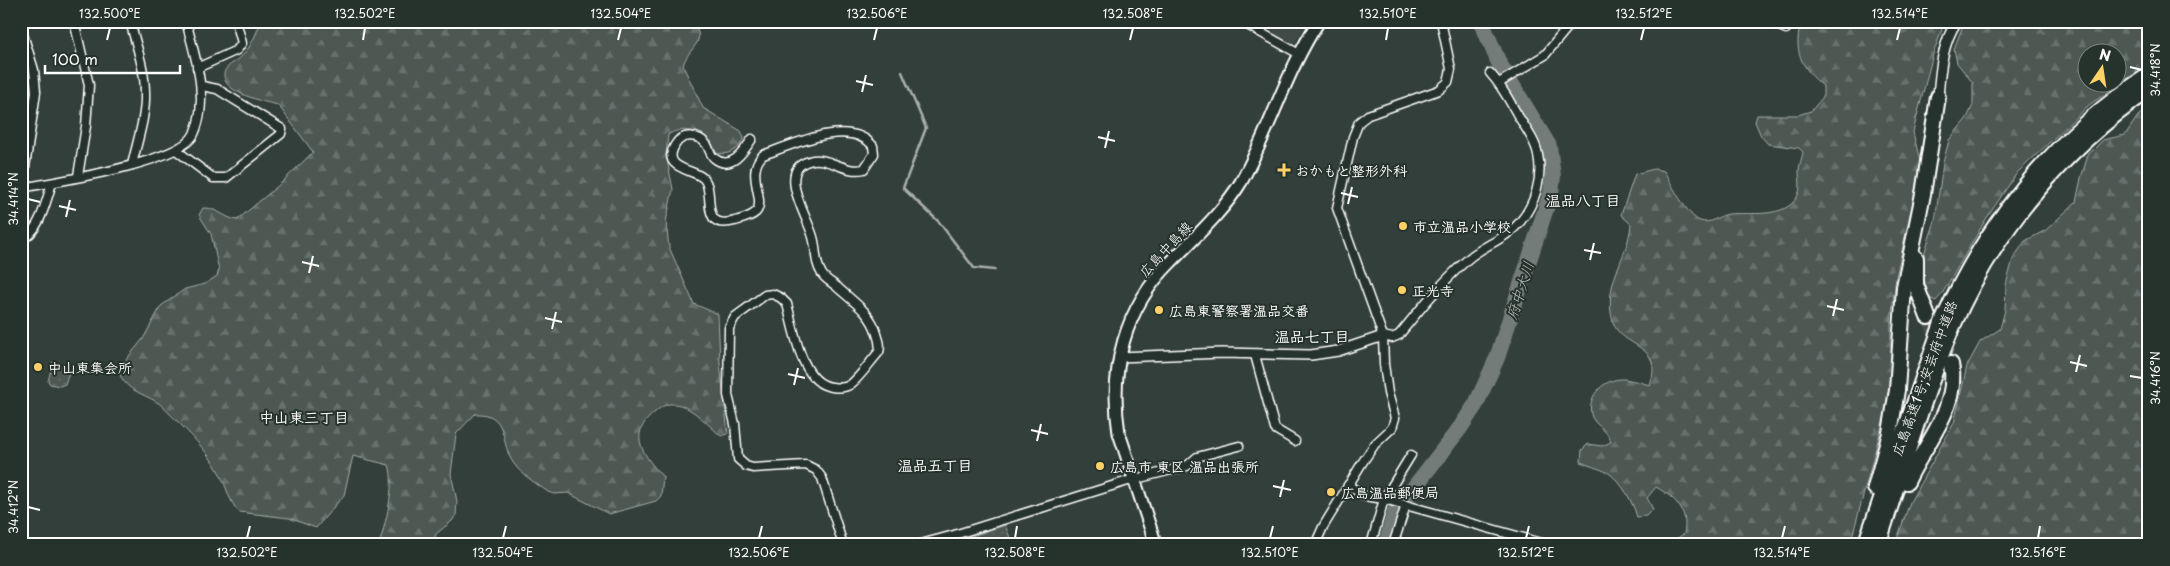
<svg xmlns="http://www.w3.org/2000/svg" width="2170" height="566" font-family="'Playpen Sans','Klee One',sans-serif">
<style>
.built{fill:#404c47}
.forest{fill:url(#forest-firs);stroke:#a6aca9;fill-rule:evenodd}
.park{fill:url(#park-dots);stroke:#a6aca9}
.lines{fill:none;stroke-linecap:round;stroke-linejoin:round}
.stream{stroke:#abb0ae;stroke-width:2.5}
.river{stroke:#737b78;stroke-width:16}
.motorway-tunnel{stroke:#47524e;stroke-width:14;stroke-dasharray:14 7;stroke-linecap:butt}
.minor-casing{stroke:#fff;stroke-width:11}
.tertiary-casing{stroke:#fff;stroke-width:12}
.primary-casing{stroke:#fff;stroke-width:15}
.motorway-casing{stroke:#fff;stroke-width:18}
.minor{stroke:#26332d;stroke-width:8}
.tertiary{stroke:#26332d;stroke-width:9}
.primary{stroke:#26332d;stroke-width:11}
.motorway{stroke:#26332d;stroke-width:14}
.ticks{fill:none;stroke:#fff;stroke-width:2}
.poi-dot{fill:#ffd166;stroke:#26332d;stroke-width:2}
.labels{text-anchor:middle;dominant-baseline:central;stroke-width:4;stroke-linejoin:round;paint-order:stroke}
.poi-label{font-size:14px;font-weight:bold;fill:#fff;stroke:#26332d;text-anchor:start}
.street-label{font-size:14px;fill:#fff;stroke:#26332d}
.neighbourhood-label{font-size:15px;font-weight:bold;fill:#fff;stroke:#26332d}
.water-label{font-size:15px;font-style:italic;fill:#b9bdbc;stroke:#26332d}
.neatline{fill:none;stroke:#fff;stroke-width:2}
.ticks-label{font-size:12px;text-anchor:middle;fill:#fff}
</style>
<defs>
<pattern id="forest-firs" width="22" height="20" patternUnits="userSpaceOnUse" patternTransform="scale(1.25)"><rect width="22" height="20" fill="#4d5853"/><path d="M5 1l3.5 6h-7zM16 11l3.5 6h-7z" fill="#68716d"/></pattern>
<pattern id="park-dots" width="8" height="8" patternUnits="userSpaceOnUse" patternTransform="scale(1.25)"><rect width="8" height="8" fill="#4d5853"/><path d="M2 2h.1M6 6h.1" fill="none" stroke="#68716d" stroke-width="1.8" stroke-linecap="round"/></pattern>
</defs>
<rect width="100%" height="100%" fill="#333f3a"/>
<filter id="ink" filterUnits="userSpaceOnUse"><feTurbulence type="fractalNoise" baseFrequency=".02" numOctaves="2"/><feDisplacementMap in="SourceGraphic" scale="10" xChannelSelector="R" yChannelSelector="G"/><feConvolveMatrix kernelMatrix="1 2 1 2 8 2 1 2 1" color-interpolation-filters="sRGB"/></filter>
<g filter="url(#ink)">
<polygon class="built" points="1270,21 1309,21 1291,48 1271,37 1274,31 1268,27"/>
<g class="forest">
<path d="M261 21H692C709 44 688 46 683 66L703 108 741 131 744 138C738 150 729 156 716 153 714 148 711 141 707 138 697 130 678 127 668 135L666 155 673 189 666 222 669 247 694 304 718 314 720 363 728 434 721 436C709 426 691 405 674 404 666 403 660 408 654 413 626 435 645 457 663 477L661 496 656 501 609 514 568 493 554 494 548 492C537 484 522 475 514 464 499 444 510 412 475 414L456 434 451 474 457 501 456 515 452 521 436 534 432 545H379C385 525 396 485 389 465L353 456 344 495 316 528 289 518 239 512C229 502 227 487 220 474 207 449 185 429 165 409 152 394 129 395 120 375L125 361 143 339 161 306 185 289 205 284 217 276 219 270 211 234 199 215 203 208C216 207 224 218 237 220L279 185 313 152 278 105C265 102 222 93 224 74 225 65 235 63 240 58 251 48 256 34 261 21Z"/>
<path d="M1802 21H1945L1933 54 1913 132 1920 161 1914 197 1896 277 1891 321V364L1886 410 1850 545H1631C1645 537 1646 543 1660 544 1668 544 1677 538 1684 534 1689 510 1675 498 1656 487L1647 498 1653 509 1646 516 1637 517C1633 502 1622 483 1610 474 1605 470 1589 466 1581 462L1582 450 1588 444 1602 446 1611 442C1607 428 1593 425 1591 414 1587 395 1605 378 1624 379 1632 380 1642 383 1650 385 1665 342 1621 349 1613 322 1602 282 1628 260 1631 224L1621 215 1635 174 1654 169 1664 171C1671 183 1687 216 1700 221 1710 225 1719 215 1729 214 1749 212 1785 219 1797 197 1802 188 1799 180 1799 171 1799 165 1802 158 1803 152L1799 148 1768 144 1761 136 1755 122 1757 115H1798L1811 111 1823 97V86C1801 68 1792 49 1802 21Z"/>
<path d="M1968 21H2149V64L2089 105 2017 173 1986 219 1942 294 1936 301 1929 298 1924 278V254L1935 221 1943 163 1949 140 1967 118 1973 105V83L1957 63 1954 49 1962 28ZM2088 52H2118V82H2088Z"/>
<polygon points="2149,107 2149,545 1895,545 1910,502 1954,423 1967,366 1980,342 2000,329 2005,310 2006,285 2013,259 2025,241 2046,230 2076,202 2081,178 2088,155 2103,140 2125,135 2138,116"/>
</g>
<g class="park">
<polygon points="53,362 61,365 69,373 65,384 60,386 50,384 48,381"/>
<polygon points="1005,525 1013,545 956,545 954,542"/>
</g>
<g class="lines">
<polyline class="stream" points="902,72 926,128 903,188 939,222 974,268 995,270"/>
<polyline class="river" points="1386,545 1395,512 1460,428 1476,404 1497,358 1551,193 1553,176 1549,146 1499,63 1481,21"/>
<polyline class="motorway-tunnel" points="1928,317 1951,364"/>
<defs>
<g id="minor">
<polyline points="74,21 89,85 86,126 78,176"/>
<path d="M130 21C136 45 145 69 145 93 146 117 137 142 132 165"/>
<polyline points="1240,21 1299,54"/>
<polyline points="1767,21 1786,29"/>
<polyline points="21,28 34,70 36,92 22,188"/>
<polyline points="197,68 237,50 242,43 236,21"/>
<polyline points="1499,83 1545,55 1568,27 1577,21"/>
<path d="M752 139C744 151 731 172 714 158 711 156 709 149 707 145 699 134 682 133 675 145 660 170 696 169 704 179 716 193 698 231 735 221 742 219 751 217 756 212 767 200 744 173 763 155 792 145 850 117 873 146L874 154 864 169C844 174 828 155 809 161 776 170 808 217 813 237 817 250 814 262 822 274 825 279 831 282 836 286 852 301 871 312 877 334 879 340 881 345 879 352 870 362 861 376 851 384 846 388 838 388 832 387 801 384 794 329 787 304L781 298 773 294 765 295 735 317 729 328 728 395 735 424 738 459 746 466 753 468 806 465 816 470 822 478 843 545"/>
<polyline points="176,150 213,178 226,178 281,134 282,129 217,89 202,86"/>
<path d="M21 188C54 182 181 163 194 134 210 98 195 57 186 21"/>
<path d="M21 240C40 232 46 201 52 183"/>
<path d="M1383 336 1392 338 1399 335C1420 309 1442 282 1468 259 1484 245 1506 239 1520 222 1535 204 1543 178 1538 155 1536 141 1524 126 1517 114 1509 100 1502 86 1490 73"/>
<polyline points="1255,355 1275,429 1295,441"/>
<polyline points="1348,485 1364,496 1384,499 1549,545"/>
<polyline points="917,545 954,535 1128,481 1187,466 1197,457 1239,446"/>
<polyline points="1315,545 1323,527 1362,463 1375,444 1392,428 1395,418 1388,393 1384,364 1383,336 1337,208 1353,137 1359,122 1368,115 1439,90 1448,82 1451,69 1441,21"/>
<polyline points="1371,545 1384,499 1411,455"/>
<polyline points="1393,545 1406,505"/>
</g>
<g id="tertiary">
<path d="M1938 97C1940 71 1942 43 1957 21"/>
<polyline points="1119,357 1222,353 1311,355 1338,351 1383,336"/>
</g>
<path id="primary" d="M1156 545 1119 433C1109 370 1124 308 1171 262 1196 236 1222 213 1241 182 1270 130 1286 71 1319 21"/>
<g id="motorway">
<polyline points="1916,258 1916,285 1928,317"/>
<path d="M1907 482C1924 444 1960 408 1951 364"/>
<polyline points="1875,488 1890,433 1897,390 1904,287 1923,194 1938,97"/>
<path d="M1865 545 1943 320C1988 220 2056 135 2149 75"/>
<path d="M1878 545C1902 472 1923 397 1953 326 1995 230 2063 149 2149 90"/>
</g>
</defs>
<use href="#minor" class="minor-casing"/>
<use href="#tertiary" class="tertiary-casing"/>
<use href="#primary" class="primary-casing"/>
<use href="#motorway" class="motorway-casing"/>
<use href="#minor" class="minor"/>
<use href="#tertiary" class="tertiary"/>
<use href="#primary" class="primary"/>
<use href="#motorway" class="motorway"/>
</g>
</g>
<path class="ticks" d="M107 40 110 28M363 40 365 28M618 40 621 28M874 40 877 28M1130 40 1133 28M1386 40 1388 28M1641 40 1644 28M1897 40 1900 28M2130 67 2142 70M856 81 873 85M862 92 866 75M1098 137 1115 141M1105 148 1109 131M1341 193 1358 197M28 199 40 202M1348 204 1352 187M59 206 76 210M66 217 70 200M1584 250 1601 253M1590 260 1594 243M302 262 319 266M309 273 313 256M1827 306 1844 310M1833 316 1837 299M545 318 562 322M552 329 556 312M2070 362 2087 366M2076 372 2080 355M788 374 805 378M2130 376 2142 378M794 385 798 368M1031 430 1048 434M1037 441 1041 424M1273 486 1291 490M1280 497 1284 480M28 507 40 510M247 538 250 526M503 538 506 526M759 538 762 526M1015 538 1017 526M1270 538 1273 526M1526 538 1529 526M1782 538 1785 526M2038 538 2040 526"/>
<g class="poi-dot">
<path d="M1281.5 162.5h5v5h5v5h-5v5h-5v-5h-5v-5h5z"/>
<circle cx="1403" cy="226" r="5"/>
<circle cx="1402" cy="290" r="5"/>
<circle cx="1159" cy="310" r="5"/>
<circle cx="38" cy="367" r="5"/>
<circle cx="1100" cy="466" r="5"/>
<circle cx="1331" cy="492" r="5"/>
</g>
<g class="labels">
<g class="poi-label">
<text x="1295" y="170">おかもと整形外科</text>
<text x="1413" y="226">市立温品小学校</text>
<text x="1412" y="290">正光寺</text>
<text x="1169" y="310">広島東警察署温品交番</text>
<text x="48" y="367">中山東集会所</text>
<text x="1110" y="466">広島市 東区 温品出張所</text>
<text x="1341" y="492">広島温品郵便局</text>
</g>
<g class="street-label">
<text transform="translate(1165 249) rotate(-47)">広島中島線</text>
<text transform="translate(1924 378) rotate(-70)">広島高速1号;安芸府中道路</text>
</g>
<g class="neighbourhood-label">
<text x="1583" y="199">温品八丁目</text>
<text x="1312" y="335">温品七丁目</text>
<text x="304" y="416">中山東三丁目</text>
<text x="935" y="464">温品五丁目</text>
</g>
<g class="water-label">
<text transform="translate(1519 290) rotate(-72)">府中大川</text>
</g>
</g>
<rect width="2170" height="566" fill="none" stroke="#26332d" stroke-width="55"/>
<g transform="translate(2102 68) rotate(13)"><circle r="24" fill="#26332d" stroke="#7d8581"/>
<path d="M0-4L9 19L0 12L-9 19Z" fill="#ffd166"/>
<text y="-8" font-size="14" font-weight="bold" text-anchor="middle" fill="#ffffff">N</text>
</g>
<path d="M45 65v8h135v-8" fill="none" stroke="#ffffff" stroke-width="2.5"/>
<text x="52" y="65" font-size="15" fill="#ffffff" stroke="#26332d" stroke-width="4" paint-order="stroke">100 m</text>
<rect x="28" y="28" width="2114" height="510" class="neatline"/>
<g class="ticks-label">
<text x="110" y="18">132.500°E</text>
<text x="365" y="18">132.502°E</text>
<text x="621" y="18">132.504°E</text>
<text x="877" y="18">132.506°E</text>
<text x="1133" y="18">132.508°E</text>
<text x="1388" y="18">132.510°E</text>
<text x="1644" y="18">132.512°E</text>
<text x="1900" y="18">132.514°E</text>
<text transform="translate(2156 70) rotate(-90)" y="4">34.418°N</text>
<text transform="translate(14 199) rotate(-90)" y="4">34.414°N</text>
<text transform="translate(2156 378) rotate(-90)" y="4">34.416°N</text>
<text transform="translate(14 507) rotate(-90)" y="4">34.412°N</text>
<text x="247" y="557">132.502°E</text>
<text x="503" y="557">132.504°E</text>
<text x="759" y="557">132.506°E</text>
<text x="1015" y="557">132.508°E</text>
<text x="1270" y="557">132.510°E</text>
<text x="1526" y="557">132.512°E</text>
<text x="1782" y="557">132.514°E</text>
<text x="2038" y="557">132.516°E</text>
</g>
</svg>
